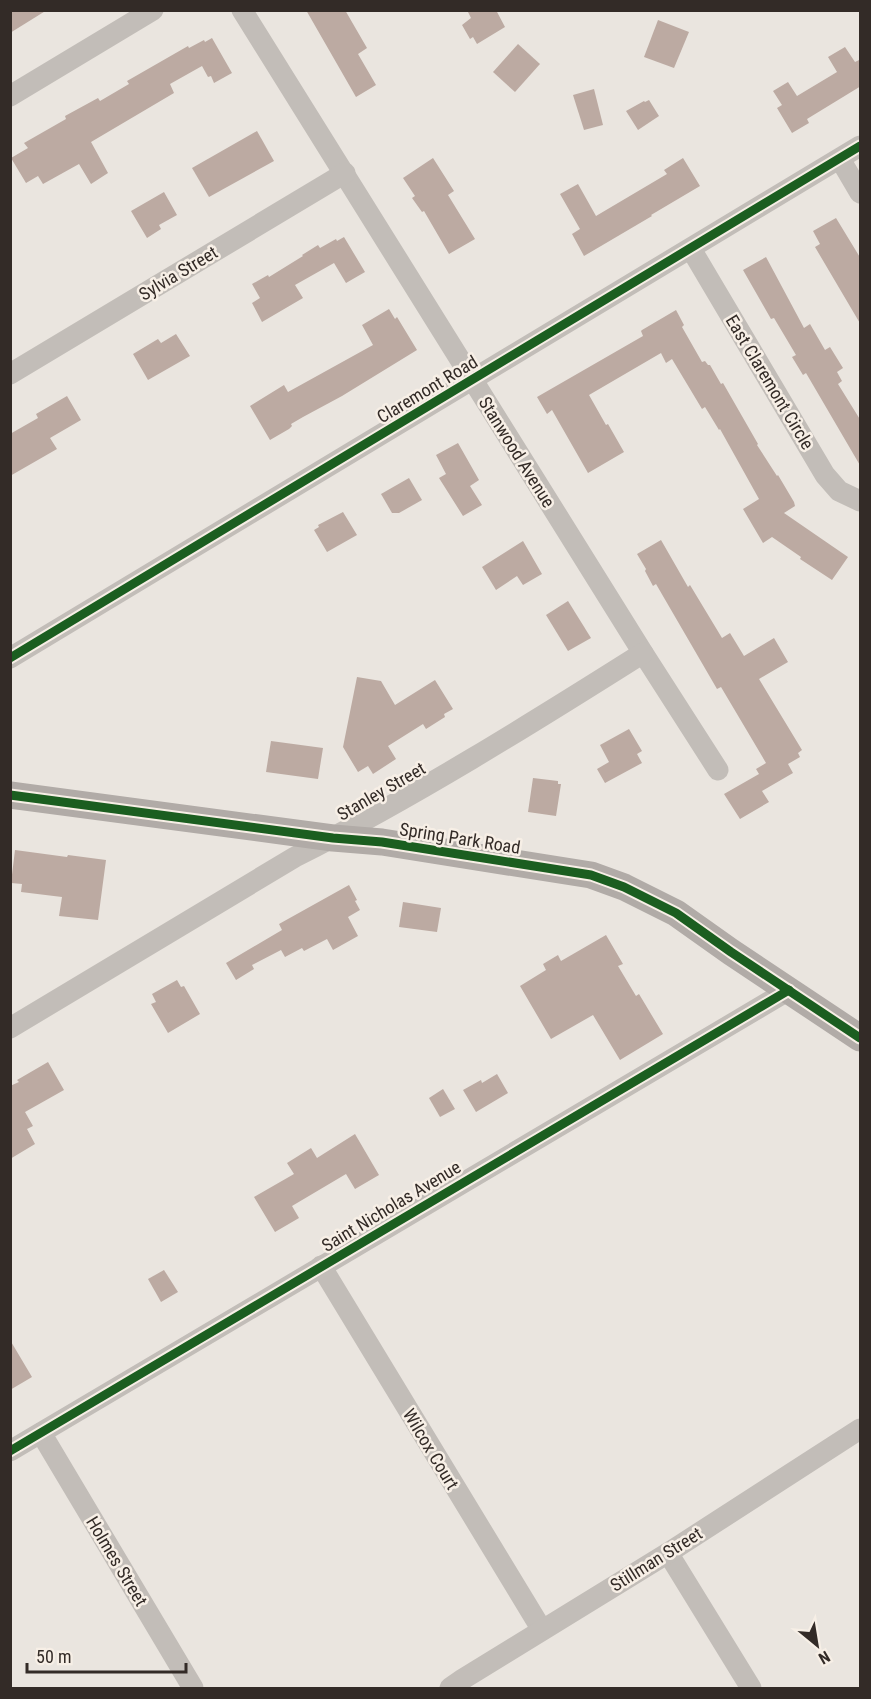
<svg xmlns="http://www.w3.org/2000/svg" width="871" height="1699" font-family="'Roboto Condensed',sans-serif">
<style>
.building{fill:#bcaaa2}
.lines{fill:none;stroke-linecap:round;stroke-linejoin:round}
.minor{stroke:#c2bdb8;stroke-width:21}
.major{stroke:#b1aba7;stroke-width:27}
.cycleway-casing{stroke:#f7efe6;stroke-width:13}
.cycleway{stroke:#1b5e20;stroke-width:9}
.labels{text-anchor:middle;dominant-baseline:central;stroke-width:5;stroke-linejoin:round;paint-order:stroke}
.street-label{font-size:18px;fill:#332b27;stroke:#f7efe6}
</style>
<rect width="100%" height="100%" fill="#eae5df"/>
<g class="building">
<polygon points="10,10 47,10 10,33"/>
<polygon points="306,10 345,10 367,48 358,54 376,85 356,97"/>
<polygon points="467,10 496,10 505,27 477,44 473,37 470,39 462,25 471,18"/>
<polygon points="658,20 689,32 674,68 644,57"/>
<polygon points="212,38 232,73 214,83 211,76 208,77 202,66 170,84 174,93 91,142 108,173 91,184 79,164 43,184 38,176 26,183 11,158 28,148 24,143 66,119 65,116 98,98 100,101 129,84 127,81 188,46 189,48 204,40 205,42"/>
<polygon points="518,44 540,64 515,92 493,72"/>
<polygon points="845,47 855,62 861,59 861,86 807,119 809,123 792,133 777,108 782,105 773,91 788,82 797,96 837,72 828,57"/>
<polygon points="594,89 603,125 584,130 573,95"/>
<polygon points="649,100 659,116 638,130 626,111 644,101 645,102"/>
<polygon points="257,131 274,161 209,197 192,168"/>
<polygon points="433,158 454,191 448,195 475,239 449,254 424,211 422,212 412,198 415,196 403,178"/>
<polygon points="683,158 700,186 651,215 652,216 584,256 572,234 580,229 560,194 578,184 596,216 667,174 664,170"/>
<polygon points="164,192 177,215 159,225 161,229 147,238 131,211"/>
<polygon points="836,218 861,259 861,325 815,247 820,244 813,231"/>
<polygon points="344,237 365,272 346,283 334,263 295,285 303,298 262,322 252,303 260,298 252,284 268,275 269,277 303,256 302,255 318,245 320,248 336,239 337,241"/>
<polygon points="766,257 804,328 810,324 825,350 830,347 843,368 837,372 842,381 838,384 861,421 861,467 806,373 803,375 792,357 796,355 774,318 771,319 743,270"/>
<polygon points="389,309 395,319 397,317 417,350 342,396 303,417 291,424 292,426 289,429 270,440 250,406 284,385 288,392 373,345 362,325"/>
<polygon points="676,310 684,325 682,327 702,362 705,361 708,365 710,365 721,384 723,383 758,444 757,445 777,476 778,475 794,502 795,506 784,513 848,557 832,580 800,559 801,557 772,537 763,543 743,509 759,499 720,429 719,430 705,407 702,409 672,359 666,363 661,353 589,395 606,425 608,424 624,452 588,473 552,410 547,414 537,397 643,336 641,331 642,330"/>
<polygon points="176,334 190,356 148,380 133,354 158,339 161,343"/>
<polygon points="67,396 81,420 50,438 57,449 10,476 10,434 38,418 36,414"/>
<polygon points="458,443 479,480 470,486 482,505 463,516 439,478 446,474 436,455"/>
<polygon points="409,478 422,500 399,513 392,513 381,494"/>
<polygon points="343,512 357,535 327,552 314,530 319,527 318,525"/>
<polygon points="661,540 688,587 690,585 722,638 730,633 744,656 774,638 788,662 759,679 802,750 798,753 800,757 788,764 793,773 762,791 769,802 740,819 724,794 759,774 756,769 766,763 721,687 717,689 656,584 653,586 645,571 646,569 637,554"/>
<polygon points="523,541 542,574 523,585 517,576 496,590 482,567"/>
<polygon points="568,601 591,638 568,651 546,615"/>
<polygon points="357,677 381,681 395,705 435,680 453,709 444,714 445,717 426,729 423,724 388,746 396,759 373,774 368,766 358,772 343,747"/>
<polygon points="629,729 642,751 637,754 642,763 605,783 597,769 609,762 600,745"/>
<polygon points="271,741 323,748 318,779 266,772"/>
<polygon points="533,778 558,781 558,784 561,784 556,816 528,812"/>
<polygon points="15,850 67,857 68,855 106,860 98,920 59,916 62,897 21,892 22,884 11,883"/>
<polygon points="349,885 357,900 355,901 360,910 348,917 358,936 333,950 327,939 304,951 302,948 285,957 281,950 252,965 254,969 236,980 226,963 282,930 279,924"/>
<polygon points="403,902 441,908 437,932 399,927"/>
<polygon points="606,935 623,964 618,966 636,996 639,994 663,1034 620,1060 593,1015 551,1039 520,986 546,970 543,964 558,955 561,961"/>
<polygon points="177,980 181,987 184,986 200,1014 168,1033 151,1004 156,1002 152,994"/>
<polygon points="48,1062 64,1090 25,1112 33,1126 27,1129 35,1144 10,1159 10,1086 19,1082 17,1080"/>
<polygon points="497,1074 508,1093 476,1112 463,1090 481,1080 482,1083"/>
<polygon points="443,1089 455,1109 440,1117 429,1098"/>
<polygon points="355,1134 379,1175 355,1189 346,1174 292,1206 299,1218 275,1232 254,1197 294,1174 287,1163 311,1148 317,1158"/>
<polygon points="164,1270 178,1292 161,1302 148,1279"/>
<polygon points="10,1340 32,1377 10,1390"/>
</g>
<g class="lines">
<g class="minor">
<polyline points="242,10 643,653 718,770"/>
<polyline points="10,96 153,10"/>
<polyline points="840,159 860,193"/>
<polyline points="691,249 825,475 839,491 860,501"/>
<polyline points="10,374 345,173"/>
<polyline points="10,658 860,146"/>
<path d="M10 1028 295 857C415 796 529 725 643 653"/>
<polyline points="321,1266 542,1630"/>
<polyline points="41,1433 193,1688"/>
<polyline points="10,1451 789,990"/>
<polyline points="668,1553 751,1688"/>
<polyline points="450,1688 463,1679 668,1553 860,1429"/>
</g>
<polyline class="major" points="10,795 333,838 382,842 591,875 624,887 676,913 731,952 860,1038"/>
<defs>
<g id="cycleway">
<polyline points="10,658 860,146"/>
<polyline points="10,795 333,838 382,842 591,875 624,887 676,913 731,952 860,1038"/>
<polyline points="10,1451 789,990"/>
</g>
</defs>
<use href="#cycleway" class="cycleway-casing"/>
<use href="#cycleway" class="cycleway"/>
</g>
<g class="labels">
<g class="street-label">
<text transform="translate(178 273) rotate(-31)">Sylvia Street</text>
<text transform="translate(770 382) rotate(59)">East Claremont Circle</text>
<text transform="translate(427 389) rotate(-31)">Claremont Road</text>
<text transform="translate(517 452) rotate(58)">Stanwood Avenue</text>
<text transform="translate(381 791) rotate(-30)">Stanley Street</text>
<text transform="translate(460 838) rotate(9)">Spring Park Road</text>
<text transform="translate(391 1206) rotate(-31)">Saint Nicholas Avenue</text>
<text transform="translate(431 1449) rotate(59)">Wilcox Court</text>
<text transform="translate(656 1559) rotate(-32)">Stillman Street</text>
<text transform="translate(117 1561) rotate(59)">Holmes Street</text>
</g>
</g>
<rect width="871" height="1699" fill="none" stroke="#332b27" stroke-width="24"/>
<g transform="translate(817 1645) rotate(150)" stroke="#f7efe6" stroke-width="4.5" paint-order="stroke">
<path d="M0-4.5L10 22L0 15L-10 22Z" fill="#332b27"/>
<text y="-9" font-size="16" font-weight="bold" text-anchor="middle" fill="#332b27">N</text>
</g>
<path d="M27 1663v9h159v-9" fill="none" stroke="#332b27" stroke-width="3"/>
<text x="36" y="1663" font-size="18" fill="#332b27" stroke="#f7efe6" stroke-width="4.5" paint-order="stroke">50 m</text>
</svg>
